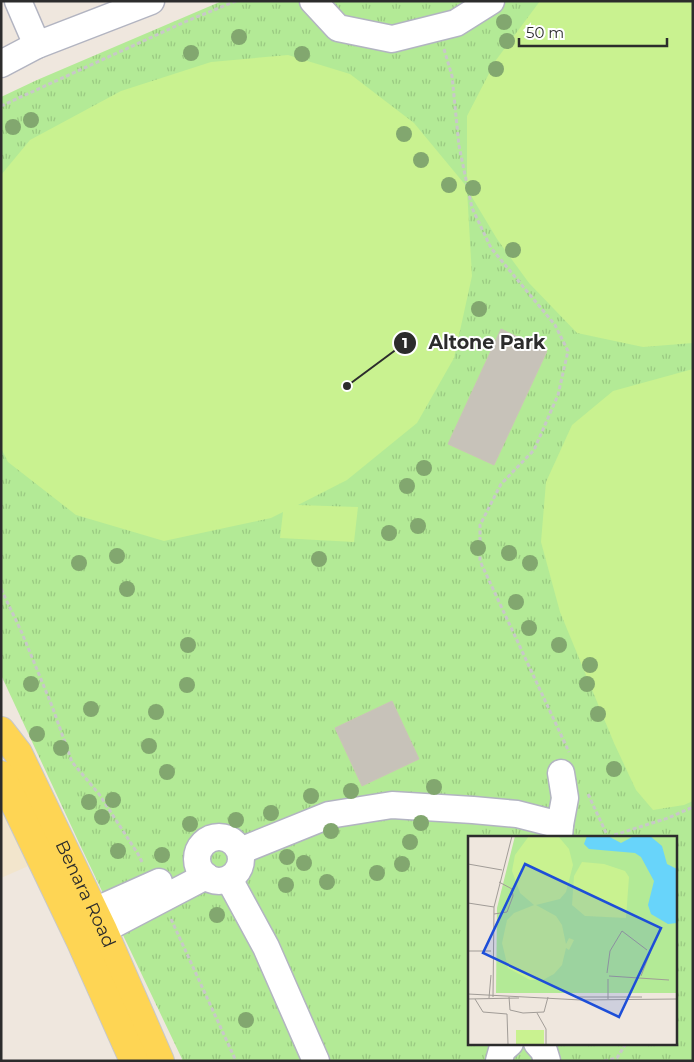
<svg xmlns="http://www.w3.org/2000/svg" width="694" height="1062" font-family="Montserrat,sans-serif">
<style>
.education{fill:#f2e5cc}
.park{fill:url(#park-tufts);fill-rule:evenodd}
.pitch{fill:#c9f290}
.building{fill:#c7c2b9;stroke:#cbc4b7}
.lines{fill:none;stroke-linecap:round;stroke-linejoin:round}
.minor-casing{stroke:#b2b4c1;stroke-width:29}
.major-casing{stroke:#c8c8c8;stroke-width:30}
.path{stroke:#c8c8c8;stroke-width:3;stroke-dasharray:4 2.5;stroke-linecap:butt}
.minor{stroke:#fff;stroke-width:26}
.major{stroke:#fed554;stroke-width:28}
.tree{fill:#82a76f}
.labels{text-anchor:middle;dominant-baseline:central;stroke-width:4;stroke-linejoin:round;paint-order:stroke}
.street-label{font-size:18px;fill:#2c2c2c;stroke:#fff}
.inset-road{fill:none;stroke:#a19c97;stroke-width:1}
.view{fill:#1d4ed8;fill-opacity:0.15;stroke:#1d4ed8;stroke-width:2.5}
.inset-edge{fill:none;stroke:#2c2c2c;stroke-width:2.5}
.leader{fill:none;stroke:#2c2c2c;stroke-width:2}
.callout-dot{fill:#2c2c2c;stroke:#fff;stroke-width:2}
.mark-label{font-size:15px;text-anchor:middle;font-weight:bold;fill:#fff}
.callout-label{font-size:19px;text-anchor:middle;font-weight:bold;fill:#2c2c2c;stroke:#fff;stroke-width:4;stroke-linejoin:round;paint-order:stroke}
</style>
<defs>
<pattern id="park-tufts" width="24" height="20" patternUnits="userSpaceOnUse" patternTransform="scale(1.25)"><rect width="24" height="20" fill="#b3ea96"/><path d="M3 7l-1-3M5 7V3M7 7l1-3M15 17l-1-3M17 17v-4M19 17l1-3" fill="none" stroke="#9ac981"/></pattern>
</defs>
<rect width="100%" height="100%" fill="#efe7de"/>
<polygon class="education" points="1,768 42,860 1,878"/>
<path class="park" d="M222 1H693V1061H183L81 847 1 675V97L37 80ZM469 837H675V1043H469Z"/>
<g class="pitch">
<polygon points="540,1 693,1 693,343 643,347 577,333 529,283 497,239 467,189 472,276 454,358 417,423 347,480 298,505 358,507 354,542 280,538 283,512 271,518 164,541 76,515 8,462 1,448 1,175 30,140 121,91 211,62 288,55 350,74 414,123 467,187 467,116 496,60"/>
<polygon points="693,369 693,801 684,805 653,810 636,790 614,743 560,612 541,542 546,482 572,425 613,391"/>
</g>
<g class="building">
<polygon points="501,329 547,351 494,465 448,444"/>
<polygon points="392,701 419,759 362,786 335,728"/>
</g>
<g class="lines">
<defs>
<g id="minor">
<polyline points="18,1 37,45"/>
<polyline points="313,1 338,28 392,39 456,23 491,1"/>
<polyline points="1,64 37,45 151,1"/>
<polyline points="560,825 565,798 561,773"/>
<circle cx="219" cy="859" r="22"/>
<polyline points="240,851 329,815 392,805 473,810 517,814 560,825 559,837"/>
<polyline points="229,879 266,947 316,1061"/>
<polyline points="74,920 159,882"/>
<polyline points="84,938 103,930 206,876"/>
<polyline points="537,1043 544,1051 547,1061"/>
<polyline points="499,1061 502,1050 510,1043"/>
</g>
<g id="major">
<path id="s1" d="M1 731 18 753 103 930 160 1061"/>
<polyline points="1,775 80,940 134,1061"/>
</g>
</defs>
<use href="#minor" class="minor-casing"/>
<use href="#major" class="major-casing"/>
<g class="path">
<polyline points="444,49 452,76 459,146 472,208 491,248 555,325 568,351 558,395 534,450 501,484 480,525 480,561 569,752"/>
<polyline points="1,106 187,21 236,1"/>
<polyline points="1,589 22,633 52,706 72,762 99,794 138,854 143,864"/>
<polyline points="588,794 608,837"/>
<polyline points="608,837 668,818 693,807"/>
<polyline points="171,919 236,1061"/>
<polyline points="604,1061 617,1058 625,1045 624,1043"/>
</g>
<use href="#minor" class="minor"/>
<use href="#major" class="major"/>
</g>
<g class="tree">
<circle cx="504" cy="22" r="8"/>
<circle cx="239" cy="37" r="8"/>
<circle cx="507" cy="41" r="8"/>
<circle cx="191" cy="53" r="8"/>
<circle cx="302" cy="54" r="8"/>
<circle cx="496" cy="69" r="8"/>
<circle cx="31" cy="120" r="8"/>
<circle cx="13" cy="127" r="8"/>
<circle cx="404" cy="134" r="8"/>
<circle cx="421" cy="160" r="8"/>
<circle cx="449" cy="185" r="8"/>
<circle cx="473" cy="188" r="8"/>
<circle cx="513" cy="250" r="8"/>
<circle cx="479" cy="309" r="8"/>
<circle cx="424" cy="468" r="8"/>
<circle cx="407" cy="486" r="8"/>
<circle cx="418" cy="526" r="8"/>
<circle cx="389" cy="533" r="8"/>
<circle cx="478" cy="548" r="8"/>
<circle cx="509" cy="553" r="8"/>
<circle cx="117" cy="556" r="8"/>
<circle cx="319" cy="559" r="8"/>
<circle cx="79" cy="563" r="8"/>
<circle cx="530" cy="563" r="8"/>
<circle cx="127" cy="589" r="8"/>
<circle cx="516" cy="602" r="8"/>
<circle cx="529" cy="628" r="8"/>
<circle cx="188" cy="645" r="8"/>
<circle cx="559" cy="645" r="8"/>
<circle cx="590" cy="665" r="8"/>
<circle cx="31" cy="684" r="8"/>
<circle cx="587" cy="684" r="8"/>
<circle cx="187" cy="685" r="8"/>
<circle cx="91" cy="709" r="8"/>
<circle cx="156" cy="712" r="8"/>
<circle cx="598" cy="714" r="8"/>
<circle cx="37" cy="734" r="8"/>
<circle cx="149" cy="746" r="8"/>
<circle cx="61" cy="748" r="8"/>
<circle cx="614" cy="769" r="8"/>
<circle cx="167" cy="772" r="8"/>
<circle cx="434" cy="787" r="8"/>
<circle cx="351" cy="791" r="8"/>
<circle cx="311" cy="796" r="8"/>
<circle cx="113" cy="800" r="8"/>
<circle cx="89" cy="802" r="8"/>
<circle cx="271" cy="813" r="8"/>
<circle cx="102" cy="817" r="8"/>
<circle cx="236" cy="820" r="8"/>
<circle cx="421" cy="823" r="8"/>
<circle cx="190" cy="824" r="8"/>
<circle cx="331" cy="831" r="8"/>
<circle cx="410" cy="842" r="8"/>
<circle cx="118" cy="851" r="8"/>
<circle cx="162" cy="855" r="8"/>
<circle cx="287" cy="857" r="8"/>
<circle cx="304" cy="863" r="8"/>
<circle cx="402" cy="864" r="8"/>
<circle cx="377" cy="873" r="8"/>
<circle cx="327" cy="882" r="8"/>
<circle cx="286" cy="885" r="8"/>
<circle cx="217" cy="915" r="8"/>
<circle cx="246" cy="1020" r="8"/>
</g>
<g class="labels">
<g class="street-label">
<text stroke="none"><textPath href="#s1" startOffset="184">Benara Road</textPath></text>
</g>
</g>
<g transform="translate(468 836)">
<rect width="209" height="209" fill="#efe7de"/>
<path d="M47 0H209V157H28L29 72Z" fill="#b3ea96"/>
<path d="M61 0H90L101 13 105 29 98 56 92 63 68 69 88 80 94 89 98 108 101 102 106 104 101 114 98 112 94 129 86 138 75 144H62L40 132 34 107 39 84 46 77 66 69 52 57 44 35 47 19ZM114 26 136 28 157 35 161 41 158 82 117 80 104 69 106 40ZM48 194H76V208H48Z" fill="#c9f290"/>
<path d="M119 0H140L153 7 166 0H182L194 10 199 28 209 33V87L200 88 183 78 180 69 186 45 173 21 167 17 121 13 116 8Z" fill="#68d4fa"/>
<path class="inset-road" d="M0 28 34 34M0 67 26 71M26 78 39 76 45 60 44 53 31 46M0 115H23M139 137 142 115 154 95 179 114M141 140 201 144M173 140 182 117M140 143V163M0 158 113 164 209 163M25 161 26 71 44 0M41 161 42 174 55 177 76 176 80 161M107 161H174M21 162 23 139M0 163 51 162M7 163 15 176 39 178 40 208M69 177 78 193V208"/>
<path class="view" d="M57 28 193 92 151 181 15 117Z"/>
<rect width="209" height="209" class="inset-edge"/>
</g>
<path class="leader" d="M347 386L405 343"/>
<g class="callout-dot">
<circle cx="347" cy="386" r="5"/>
<circle cx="405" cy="343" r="12"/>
</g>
<g class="mark-label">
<text x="405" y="348">1</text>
</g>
<g class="callout-label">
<text x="487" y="349">Altone Park</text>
</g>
<rect width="694" height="1062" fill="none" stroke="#2c2c2c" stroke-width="5"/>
<path d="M519 38v8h148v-8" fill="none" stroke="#2c2c2c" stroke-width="2.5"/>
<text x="526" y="38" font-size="15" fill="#2c2c2c" stroke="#ffffff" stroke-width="4" paint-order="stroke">50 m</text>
</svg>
